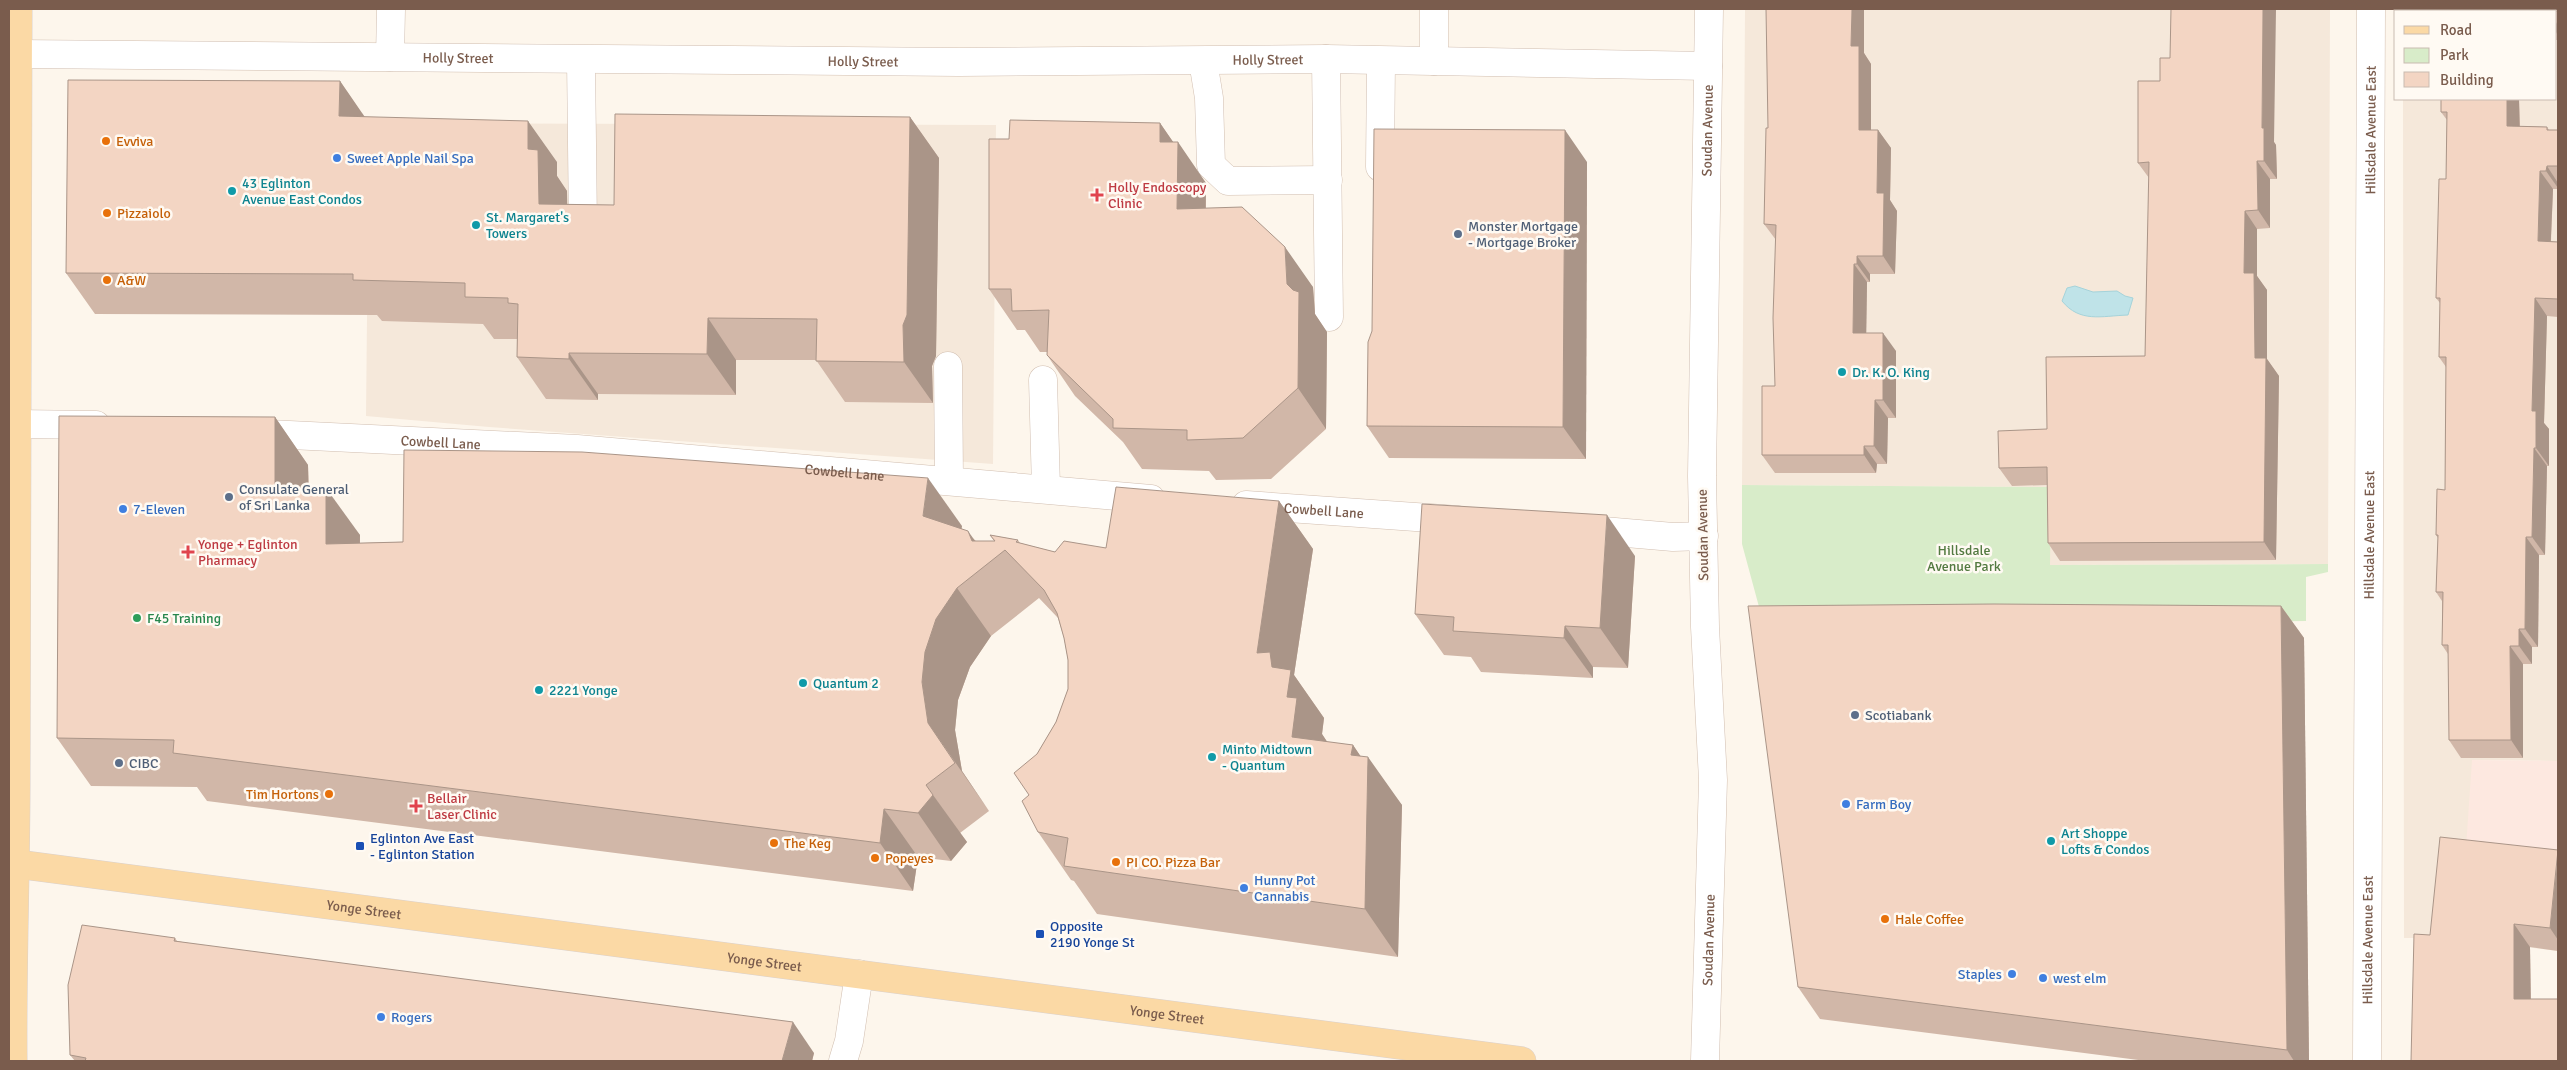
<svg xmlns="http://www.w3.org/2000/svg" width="2567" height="1070" font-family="Signika,sans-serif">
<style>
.residential{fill:#f5e8da}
.commercial{fill:#fde8e0}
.green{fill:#d8ecc9}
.water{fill:#bfe3e8;stroke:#a5d3da}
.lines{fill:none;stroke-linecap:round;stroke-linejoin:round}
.minor-casing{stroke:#d1beb0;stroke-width:29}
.major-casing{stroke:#dad1cd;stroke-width:29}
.minor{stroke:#fff;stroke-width:28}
.major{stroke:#fbd9a5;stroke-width:28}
.wall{fill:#d1b7a8}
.shaded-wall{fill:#aa9588}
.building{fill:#f3d5c3;stroke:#aa9588}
.food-dot{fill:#e8710a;stroke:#fffaf3;stroke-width:2}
.shop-dot{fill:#3f7fe0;stroke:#fffaf3;stroke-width:2}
.culture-dot{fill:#0f9aa8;stroke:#fffaf3;stroke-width:2}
.health-dot{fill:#e0444e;stroke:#fffaf3;stroke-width:2}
.service-dot{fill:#5c6f8a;stroke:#fffaf3;stroke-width:2}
.leisure-dot{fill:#2e9e5b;stroke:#fffaf3;stroke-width:2}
.transit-dot{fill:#1a4fb4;stroke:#fffaf3;stroke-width:2}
.labels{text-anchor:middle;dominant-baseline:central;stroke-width:5;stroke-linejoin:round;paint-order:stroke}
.street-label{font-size:14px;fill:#7a5c4d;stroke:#fffaf3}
.food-label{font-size:14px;fill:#c56008;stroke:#fffaf3;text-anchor:start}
.shop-label{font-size:14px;fill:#366cbe;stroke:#fffaf3;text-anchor:start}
.culture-label{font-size:14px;fill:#0d838f;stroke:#fffaf3;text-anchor:start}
.health-label{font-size:14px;fill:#be3a42;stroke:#fffaf3;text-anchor:start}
.service-label{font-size:14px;fill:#4e5e75;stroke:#fffaf3;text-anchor:start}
.park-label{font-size:14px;fill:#537a41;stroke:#fffaf3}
.leisure-label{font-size:14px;fill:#27864d;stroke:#fffaf3;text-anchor:start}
.transit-label{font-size:14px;fill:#164399;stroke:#fffaf3;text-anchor:start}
</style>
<rect width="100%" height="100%" fill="#fdf6ec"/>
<g class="residential">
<polygon points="1745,9 2330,9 2328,564 2050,565 2050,487 1742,485"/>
<polygon points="2403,9 2558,9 2558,761 2473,760 2558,872 2558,951 2448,938 2404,938 2403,99 2556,99 2556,11 2403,11"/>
<polygon points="369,123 996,125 993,464 489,427 366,416"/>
</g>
<polygon class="commercial" points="2472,760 2558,761 2558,872 2465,862"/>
<polygon class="green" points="1742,485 2051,487 2050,565 2328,564 2328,572 2306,577 2306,621 1765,629 1742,544"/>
<path class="water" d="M2075 286 2093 292 2117 291 2125 296 2133 298 2128 315C2101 316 2080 323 2062 301L2067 288Z"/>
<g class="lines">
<defs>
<g id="minor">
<path id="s1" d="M17 54 959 62 1326 59 1708 66"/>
<polyline points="390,57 391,9"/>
<polyline points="1326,59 1329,317"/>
<polyline points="581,60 583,228"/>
<polyline points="1203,61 1209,98 1211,165 1228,181 1328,180"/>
<polyline points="1434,61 1434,9"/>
<polyline points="1380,167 1381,61"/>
<polyline points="948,366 949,480"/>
<polyline points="1043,380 1046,488"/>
<polyline points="15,424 96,425"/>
<path id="s2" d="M251 433 577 449 1151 499"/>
<path id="s3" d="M1246 505 1458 520"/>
<polyline points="1580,529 1673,537 1704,536"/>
<polyline points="843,1061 849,1041 859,974"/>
<path id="s4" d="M1705 1061 1713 780 1705 627 1702 476 1709 9"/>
<path id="s5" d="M2367 1061 2371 9"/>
</g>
<g id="major">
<path id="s6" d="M9 863 1522 1061"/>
<path d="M13 1061C12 966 16 871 16 776 17 520 15 264 18 9"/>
</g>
</defs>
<use href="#minor" class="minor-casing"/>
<use href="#major" class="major-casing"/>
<use href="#minor" class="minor"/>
<use href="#major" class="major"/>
</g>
<g class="wall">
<polygon points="1864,9 1864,53 1871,64 1871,130 1878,130 1891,148 1890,200 1897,211 1895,274 1870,274 1870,282 1867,282 1866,333 1896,351 1896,418 1888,418 1887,464 1877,464 1876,473 1775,473 1762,455 1775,386 1776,240 1764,224 1768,128"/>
<polygon points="2558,9 2558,40 2556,40 2556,11"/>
<polygon points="2170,58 2274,142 2276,145 2277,179 2270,179 2270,228 2257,229 2257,276 2267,290 2267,359 2279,376 2276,560 2060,561 2048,543 2047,485 2012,486 1999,468 2047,429 2145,356 2149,178 2138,163 2160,81"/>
<polygon points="340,81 364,117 557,162 557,176 567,191 567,204 614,205 910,117 939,158 936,356 932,366 933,403 845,402 816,360 736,360 736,395 598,394 598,400 546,399 517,357 517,339 494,339 483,324 382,321 377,315 95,314 66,273"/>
<polygon points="2441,99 2519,99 2520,126 2547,127 2549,130 2558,130 2558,189 2553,189 2551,241 2558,242 2558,317 2547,316 2544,423 2549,429 2549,466 2547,466 2545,555 2539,555 2538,647 2532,647 2532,664 2523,664 2523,758 2461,758 2449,740 2448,654 2442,645 2442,601 2436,592 2438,538 2436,535 2445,490 2446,367 2439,357 2440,303 2436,298 2446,179 2447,120 2441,112"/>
<polygon points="1160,123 1173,142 1206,183 1206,208 1313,287 1315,314 1327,332 1326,429 1271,479 1216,480 1209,471 1142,469 1123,442 1075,396 1047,355 1047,352 1040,352 1025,330 1017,330 989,289 1009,139"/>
<polygon points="1587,162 1586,459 1389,458 1367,426"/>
<polygon points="275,417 308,465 309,487 360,535 360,543 962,526 961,528 976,541 994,541 990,535 1018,540 1020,543 1055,552 1106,548 1279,501 1313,549 1294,675 1324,718 1322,734 1327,742 1353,745 1360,756 1402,805 1398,957 1097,914 1074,881 1071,880 1038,832 1029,795 1037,754 1056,722 1068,689 1068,660 1064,638 1058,618 1039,598 991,636 970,667 958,700 955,730 962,771 989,811 960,833 967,842 951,861 918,857 913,891 207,801 197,787 91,786 57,738"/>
<polygon points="1635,556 1628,668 1593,667 1593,678 1481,672 1471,657 1444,655 1415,614"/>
<polygon points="2281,606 2304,638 2309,1061 2146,1061 1820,1019 1798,987"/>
<polygon points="2558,850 2558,951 2530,947 2531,999 2558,1061 2430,935"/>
<polygon points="175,938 177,941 814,1053 812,1061 75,1061 70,1055"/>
</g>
<g class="shaded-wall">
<polygon points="1852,9 1864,9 1864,53 1871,64 1871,148 1859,130 1851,46"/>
<polygon points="2263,9 2276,9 2274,142 2276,145 2277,179 2264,161 2262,128"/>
<polygon points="2556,22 2558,26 2558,36 2556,32"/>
<polygon points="340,81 369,123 339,116"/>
<polygon points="2507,99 2519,99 2520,144 2507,126"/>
<polygon points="910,117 939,158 936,356 932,366 933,403 904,362 903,325"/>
<polygon points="528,121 557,162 557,176 567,191 568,245 539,204 528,149"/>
<polygon points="1160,123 1178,149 1178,142 1206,183 1205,249 1177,209 1160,142"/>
<polygon points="1565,130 1587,162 1586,459 1563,427"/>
<polygon points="1878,130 1891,148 1890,200 1897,211 1895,274 1883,256 1877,193"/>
<polygon points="2257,161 2270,179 2270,228 2258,210"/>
<polygon points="2547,166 2558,183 2558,188 2546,171"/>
<polygon points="2540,171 2553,189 2550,259 2538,241"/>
<polygon points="2245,211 2257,229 2257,276 2267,290 2267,359 2279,376 2276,560 2264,542 2244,273"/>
<polygon points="1285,247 1313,287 1315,314 1327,332 1326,429 1298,388 1287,284"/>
<polygon points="1857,256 1870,274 1870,282 1857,264"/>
<polygon points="1854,264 1867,282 1866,351 1853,333"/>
<polygon points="2535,298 2547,316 2544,423 2549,429 2549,466 2536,448 2532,411"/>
<polygon points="708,318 736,360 736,395 707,354"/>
<polygon points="1883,333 1896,351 1896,418 1883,400"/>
<polygon points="569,353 598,394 598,400 569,359"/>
<polygon points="1875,400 1888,418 1887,464 1874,446"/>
<polygon points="275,417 308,465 309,535 275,487"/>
<polygon points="1864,446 1877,464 1876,473 1864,455"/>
<polygon points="2534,448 2547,466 2545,555 2532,537"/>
<polygon points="928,478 962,526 956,563 923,516"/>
<polygon points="326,488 360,535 359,591 326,544"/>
<polygon points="1279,501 1313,549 1294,675 1324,718 1322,734 1330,746 1292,737 1257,653"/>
<polygon points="1607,515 1635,556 1628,668 1600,628"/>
<polygon points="968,531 990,562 972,541"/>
<polygon points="2526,537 2539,555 2538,647 2525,629"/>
<polygon points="957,588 991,636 970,667 958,700 955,730 962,771 989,811 928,723 922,682 925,652 936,619"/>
<polygon points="2281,606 2304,638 2309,1061 2294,1061 2287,1050"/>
<polygon points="1565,626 1593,667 1593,678 1564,638"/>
<polygon points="2519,629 2532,647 2532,664 2519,646"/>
<polygon points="2510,646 2523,664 2523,758 2511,740"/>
<polygon points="1353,745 1368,767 1368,757 1402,805 1398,957 1365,909 1351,755"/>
<polygon points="933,795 967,842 951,861 918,813"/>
<polygon points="884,809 918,857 913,891 880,843"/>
<polygon points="2558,856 2558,940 2550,928"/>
<polygon points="2514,924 2530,947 2531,1023 2514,999"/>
<polygon points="793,1022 814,1053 812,1061 782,1061"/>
</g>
<g class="building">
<polygon points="1766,9 1852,9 1851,46 1859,46 1859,130 1878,130 1877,193 1884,193 1883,256 1857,256 1857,264 1854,264 1853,333 1883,333 1883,400 1875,400 1874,446 1864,446 1864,455 1762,455 1762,386 1775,386 1773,318 1776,225 1764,224 1766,128 1768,128"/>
<polygon points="2171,9 2263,9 2262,128 2264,128 2264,161 2257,161 2258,210 2245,211 2244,273 2254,273 2255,358 2266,358 2264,542 2048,543 2047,467 1999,468 1998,431 2047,429 2046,357 2145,356 2149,162 2138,163 2138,81 2160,81 2160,58 2170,58"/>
<rect x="2442" y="9" width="116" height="2"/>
<polygon points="68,80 340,81 339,116 528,121 528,149 538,150 539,204 614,205 615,114 910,117 907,315 903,325 904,362 816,361 817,319 708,318 707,354 569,353 569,359 517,357 518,304 508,303 508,298 465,297 465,283 353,280 353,274 66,273"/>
<polygon points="2441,99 2507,99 2507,126 2547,127 2547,130 2558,130 2558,166 2547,166 2546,171 2540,171 2538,241 2558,242 2558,299 2535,298 2532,411 2536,411 2536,448 2534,448 2532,537 2526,537 2525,629 2519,629 2519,646 2510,646 2511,740 2449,740 2448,645 2442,645 2443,592 2436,592 2438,535 2436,535 2437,489 2445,490 2446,357 2439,357 2440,298 2436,298 2439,179 2446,179 2447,112 2441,112"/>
<polygon points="1010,120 1160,123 1160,142 1178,142 1177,209 1242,207 1285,247 1287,284 1293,290 1299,292 1298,388 1243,438 1187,440 1187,430 1113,428 1113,419 1047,355 1049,310 1012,311 1011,289 989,289 989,139 1009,139"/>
<polygon points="1374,129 1565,130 1563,427 1367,426 1368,342 1372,331"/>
<polygon points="59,416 275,417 275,487 326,488 326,544 403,542 404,450 582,452 928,478 923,516 968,531 972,541 995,541 990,535 1018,540 1016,542 1055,552 1064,541 1106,548 1116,487 1279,501 1257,653 1270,652 1272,667 1291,670 1287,697 1297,698 1292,737 1353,745 1351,755 1368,757 1365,909 1064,866 1068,838 1038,832 1022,801 1029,795 1014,773 1037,754 1056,722 1068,689 1068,660 1064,638 1057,613 1044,590 1005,550 957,588 936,619 925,652 922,682 928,723 955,763 926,785 933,795 918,813 884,809 880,843 173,753 174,740 57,738"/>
<polygon points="1422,504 1607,515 1600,628 1565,626 1564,638 1453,631 1454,617 1415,614"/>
<polygon points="1994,604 2281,606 2287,1050 1798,987 1748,606"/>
<polygon points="2440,837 2558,850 2550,928 2514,924 2514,999 2558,999 2558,1061 2411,1061 2414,934 2430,935"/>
<polygon points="82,925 175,938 174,941 793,1022 782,1061 85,1061 86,1058 70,1055 68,985"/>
</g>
<g class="food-dot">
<circle cx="106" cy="141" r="5"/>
<circle cx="107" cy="213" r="5"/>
<circle cx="107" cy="280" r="5"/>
<circle cx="329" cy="794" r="5"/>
<circle cx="774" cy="843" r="5"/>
<circle cx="875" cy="858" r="5"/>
<circle cx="1116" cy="862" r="5"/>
<circle cx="1885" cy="919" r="5"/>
</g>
<g class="shop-dot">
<circle cx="337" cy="158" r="5"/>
<circle cx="123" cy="509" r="5"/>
<circle cx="1846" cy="804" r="5"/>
<circle cx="1244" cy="888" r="5"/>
<circle cx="2012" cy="974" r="5"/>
<circle cx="2043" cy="978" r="5"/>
<circle cx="381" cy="1017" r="5"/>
</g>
<g class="culture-dot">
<circle cx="232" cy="191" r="5"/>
<circle cx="476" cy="225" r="5"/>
<circle cx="1842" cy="372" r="5"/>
<circle cx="803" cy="683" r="5"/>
<circle cx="539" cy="690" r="5"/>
<circle cx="1212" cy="757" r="5"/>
<circle cx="2051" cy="841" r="5"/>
</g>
<g class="health-dot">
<path d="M1094.5 187.5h5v5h5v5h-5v5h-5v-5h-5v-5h5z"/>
<path d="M185.5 544.5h5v5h5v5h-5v5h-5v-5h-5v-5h5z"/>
<path d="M413.5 798.5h5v5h5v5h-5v5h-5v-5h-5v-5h5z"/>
</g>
<g class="service-dot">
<circle cx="1458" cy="234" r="5"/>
<circle cx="229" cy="497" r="5"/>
<circle cx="1855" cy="715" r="5"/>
<circle cx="119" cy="763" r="5"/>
</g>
<circle class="leisure-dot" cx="137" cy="618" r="5"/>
<g class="transit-dot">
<rect x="355" y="841" width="10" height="10" rx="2.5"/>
<rect x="1035" y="929" width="10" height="10" rx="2.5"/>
</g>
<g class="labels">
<g class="street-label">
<text stroke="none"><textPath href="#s1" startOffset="441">Holly Street</textPath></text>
<text stroke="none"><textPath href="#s1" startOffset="1251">Holly Street</textPath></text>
<text stroke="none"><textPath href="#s1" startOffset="846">Holly Street</textPath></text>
<text stroke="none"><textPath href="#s4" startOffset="931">Soudan Avenue</textPath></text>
<text stroke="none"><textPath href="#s5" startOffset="931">Hillsdale Avenue East</textPath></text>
<text stroke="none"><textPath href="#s2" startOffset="190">Cowbell Lane</textPath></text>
<text stroke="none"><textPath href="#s2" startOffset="595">Cowbell Lane</textPath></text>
<text stroke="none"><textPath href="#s3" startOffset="78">Cowbell Lane</textPath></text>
<text transform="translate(1703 535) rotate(-91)">Soudan Avenue</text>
<text stroke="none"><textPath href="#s5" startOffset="526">Hillsdale Avenue East</textPath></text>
<text stroke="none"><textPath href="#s6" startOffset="358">Yonge Street</textPath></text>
<text stroke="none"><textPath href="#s4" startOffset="121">Soudan Avenue</textPath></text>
<text stroke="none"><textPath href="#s5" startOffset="121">Hillsdale Avenue East</textPath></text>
<text stroke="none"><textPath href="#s6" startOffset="762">Yonge Street</textPath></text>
<text stroke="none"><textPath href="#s6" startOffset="1168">Yonge Street</textPath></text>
</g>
<g class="food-label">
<text x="116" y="141">Evviva</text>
<text x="117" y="213">Pizzaiolo</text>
<text x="117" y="280">A&amp;W</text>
<text x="319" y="794" text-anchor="end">Tim Hortons</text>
<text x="784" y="843">The Keg</text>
<text x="885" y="858">Popeyes</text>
<text x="1126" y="862">PI CO. Pizza Bar</text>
<text x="1895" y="919">Hale Coffee</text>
</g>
<g class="shop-label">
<text x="347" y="158">Sweet Apple Nail Spa</text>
<text x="133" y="509">7-Eleven</text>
<text x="1856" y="804">Farm Boy</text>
<text x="1254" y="880">Hunny Pot<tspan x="1254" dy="16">Cannabis</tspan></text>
<text x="2002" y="974" text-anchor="end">Staples</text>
<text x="2053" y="978">west elm</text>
<text x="391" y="1017">Rogers</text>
</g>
<g class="culture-label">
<text x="242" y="183">43 Eglinton<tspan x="242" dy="16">Avenue East Condos</tspan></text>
<text x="486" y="217">St. Margaret's<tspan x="486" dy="16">Towers</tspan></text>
<text x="1852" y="372">Dr. K. O. King</text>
<text x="813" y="683">Quantum 2</text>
<text x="549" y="690">2221 Yonge</text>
<text x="1222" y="749">Minto Midtown<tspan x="1222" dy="16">- Quantum</tspan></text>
<text x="2061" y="833">Art Shoppe<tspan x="2061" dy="16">Lofts &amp; Condos</tspan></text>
</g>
<g class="health-label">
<text x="1108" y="187">Holly Endoscopy<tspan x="1108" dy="16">Clinic</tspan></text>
<text x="198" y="544">Yonge + Eglinton<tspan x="198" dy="16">Pharmacy</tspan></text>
<text x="427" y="798">Bellair<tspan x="427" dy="16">Laser Clinic</tspan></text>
</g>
<g class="service-label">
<text x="1468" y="226">Monster Mortgage<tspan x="1468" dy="16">- Mortgage Broker</tspan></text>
<text x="239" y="489">Consulate General<tspan x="239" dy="16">of Sri Lanka</tspan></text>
<text x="1865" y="715">Scotiabank</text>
<text x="129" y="763">CIBC</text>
</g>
<g class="park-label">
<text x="1964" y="550">Hillsdale<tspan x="1964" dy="16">Avenue Park</tspan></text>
</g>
<g class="leisure-label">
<text x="147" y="618">F45 Training</text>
</g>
<g class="transit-label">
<text x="370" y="838">Eglinton Ave East<tspan x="370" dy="16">- Eglinton Station</tspan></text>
<text x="1050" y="926">Opposite<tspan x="1050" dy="16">2190 Yonge St</tspan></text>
</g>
</g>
<rect width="2567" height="1070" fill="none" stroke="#7a5c4d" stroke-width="20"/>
<rect x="2394" y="10" width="162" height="90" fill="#fffaf3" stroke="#cabbb1"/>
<rect x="2404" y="26" width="25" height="8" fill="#fbd9a5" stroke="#cabbb1"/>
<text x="2440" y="35" font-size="15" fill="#7a5c4d">Road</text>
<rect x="2404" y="48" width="25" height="15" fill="#d8ecc9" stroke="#cabbb1"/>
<text x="2440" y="60" font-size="15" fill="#7a5c4d">Park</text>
<rect x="2404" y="72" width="25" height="15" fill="#f3d5c3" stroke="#cabbb1"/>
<text x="2440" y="85" font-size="15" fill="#7a5c4d">Building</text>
</svg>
